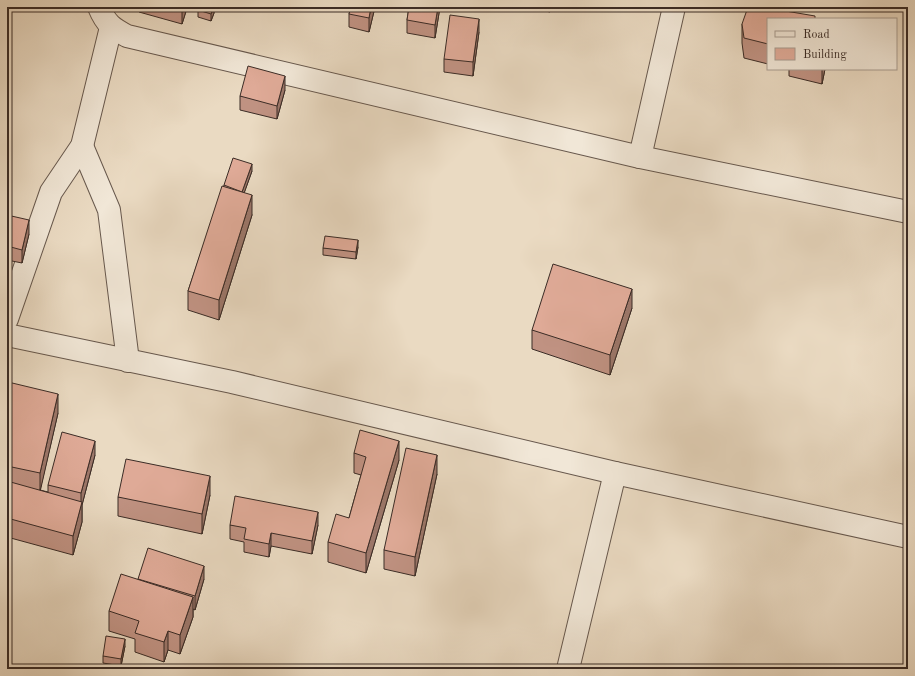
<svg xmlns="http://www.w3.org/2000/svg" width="915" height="676" font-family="'Old Standard TT',serif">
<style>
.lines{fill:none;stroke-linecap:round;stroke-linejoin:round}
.street-casing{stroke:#67584d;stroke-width:24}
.street{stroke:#f1e7d7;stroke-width:22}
.wall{fill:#c09282;stroke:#3b2c26}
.shaded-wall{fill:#9c776a;stroke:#3b2c26}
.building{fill:#dfaa97;stroke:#3b2c26}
</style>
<rect width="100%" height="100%" fill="#eadac2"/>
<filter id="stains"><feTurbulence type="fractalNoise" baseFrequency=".005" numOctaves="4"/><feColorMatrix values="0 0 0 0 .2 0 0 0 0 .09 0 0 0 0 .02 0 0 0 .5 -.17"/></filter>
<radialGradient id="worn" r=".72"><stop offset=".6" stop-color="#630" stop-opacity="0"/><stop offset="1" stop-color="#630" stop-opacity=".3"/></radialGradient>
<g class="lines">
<defs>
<g id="street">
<path d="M99 7C106 24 112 28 127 36L640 157 908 212"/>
<polyline points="82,146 109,210 128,361"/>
<polyline points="640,157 674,7"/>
<polyline points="7,319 51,192 82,146 111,27"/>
<polyline points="7,335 232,382 615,473 908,537"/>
<polyline points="568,669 615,473"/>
</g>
</defs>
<use href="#street" class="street-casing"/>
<use href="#street" class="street"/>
</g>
<g class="wall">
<polygon points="139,7 187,7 187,8 182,24 139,12"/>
<polygon points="214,7 214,13 211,21 198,17 198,10"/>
<polygon points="351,7 375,7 369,32 349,27 349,14"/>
<polygon points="409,7 440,7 435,38 407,33 407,20"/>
<polygon points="528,7 551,7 550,12"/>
<polygon points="768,19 768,64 744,58 742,43 742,24"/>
<polygon points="479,32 473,76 444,72 444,59"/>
<polygon points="789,69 825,69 822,84 789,76"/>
<polygon points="285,90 277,119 240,110 240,96"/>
<polygon points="252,171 244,193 252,215 219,320 188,310 188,291 224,185"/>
<polygon points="7,215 29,234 22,263 7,260"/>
<polygon points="358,247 356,259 323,255 323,248"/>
<polygon points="632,308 610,375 532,349 532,330"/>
<polygon points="7,386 58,413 40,490 48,492 48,485 95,455 82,505 82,522 73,555 7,537"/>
<polygon points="354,453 399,460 366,573 328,562 328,542 349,518 361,475 354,473"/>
<polygon points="437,474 415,576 384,569 384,550"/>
<polygon points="210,495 202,534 118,516 118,497"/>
<polygon points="230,525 318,525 312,554 271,546 269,557 244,552 244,542 230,539"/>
<polygon points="138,579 204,579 195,610 193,609 193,617 180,654 168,650 164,662 135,652 135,639 109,631 109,611 138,580"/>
<polygon points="125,646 121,666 103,663 103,656"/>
</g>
<g class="shaded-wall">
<polygon points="183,7 187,7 187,8 182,24 182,11"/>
<polygon points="214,7 214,13 211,21 211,14"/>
<polygon points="371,7 375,7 369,32 369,18"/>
<polygon points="438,7 440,7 435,38 435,25"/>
<polygon points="479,19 479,32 473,76 473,62"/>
<polygon points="822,69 825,69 822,84"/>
<polygon points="285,76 285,90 277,119 277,106"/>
<polygon points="252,164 252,171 242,199 242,192"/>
<polygon points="252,195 252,215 219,320 219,300"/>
<polygon points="29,220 29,234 22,263 22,250"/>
<polygon points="358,240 358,247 356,259 356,252"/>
<polygon points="632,289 632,308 610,375 610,355"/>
<polygon points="58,394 58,413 40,492 40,473"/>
<polygon points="95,441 95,455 82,505 82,522 73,555 73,536 81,505 81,493"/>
<polygon points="399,441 399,460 366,573 366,553"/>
<polygon points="437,455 437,474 415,576 415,557"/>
<polygon points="210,476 210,495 202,534 202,514"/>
<polygon points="318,512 318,525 312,554 312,541"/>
<polygon points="271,533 271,546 269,557 269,544"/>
<polygon points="204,566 204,579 195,610 195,596"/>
<polygon points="193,597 193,617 180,654 180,635"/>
<polygon points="168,631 168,650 164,662 164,642"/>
<polygon points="125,639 125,646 121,666 121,659"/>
</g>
<g class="building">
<polygon points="169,7 183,7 182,11"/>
<polygon points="199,7 214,7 211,14 198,10"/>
<polygon points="351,7 371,7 369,18 349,14"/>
<polygon points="409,7 438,7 435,25 407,20"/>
<polygon points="748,7 762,7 815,16 815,19 768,19 768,44 744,38 742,24"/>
<polygon points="450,15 479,19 473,62 444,59"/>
<polygon points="248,66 285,76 277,106 240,96"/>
<polygon points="233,158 252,164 242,192 224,185"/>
<polygon points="222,186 252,195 219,300 188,291"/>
<polygon points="7,215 29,220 22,250 7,246"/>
<polygon points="325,236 358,240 356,252 323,248"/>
<polygon points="553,264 632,289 610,355 532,330"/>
<polygon points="8,382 58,394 40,473 7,466 7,386"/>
<polygon points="360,430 399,441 366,553 328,542 336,514 349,518 366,457 354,453"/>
<polygon points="62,432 95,441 81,493 48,485"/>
<polygon points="406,448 437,455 415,557 384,550"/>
<polygon points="126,459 210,476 202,514 118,497"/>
<polygon points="7,481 82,502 73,536 7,518"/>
<polygon points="235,496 318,512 312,541 271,533 269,544 244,539 246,528 230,525"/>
<polygon points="148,548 204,566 195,596 138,579"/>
<polygon points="121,574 193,597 180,635 168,631 164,642 135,633 139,621 109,611"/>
<polygon points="106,636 125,639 121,659 103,656"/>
</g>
<rect width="915" height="676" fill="none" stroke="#eadac2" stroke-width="24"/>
<rect x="8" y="8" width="899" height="660" fill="none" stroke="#3b2c26" stroke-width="2"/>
<rect x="12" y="12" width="891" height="652" fill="none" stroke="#3b2c26"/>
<rect x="767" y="18" width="130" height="52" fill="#f1e7d7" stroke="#a89c90"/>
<rect x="775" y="31" width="20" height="6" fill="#f1e7d7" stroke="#a89c90"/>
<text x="803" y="38" font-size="12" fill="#3b2c26">Road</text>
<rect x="775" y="48" width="20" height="12" fill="#dfaa97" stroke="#a89c90"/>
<text x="803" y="58" font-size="12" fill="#3b2c26">Building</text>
<rect width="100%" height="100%" filter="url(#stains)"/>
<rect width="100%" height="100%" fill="url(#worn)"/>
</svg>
